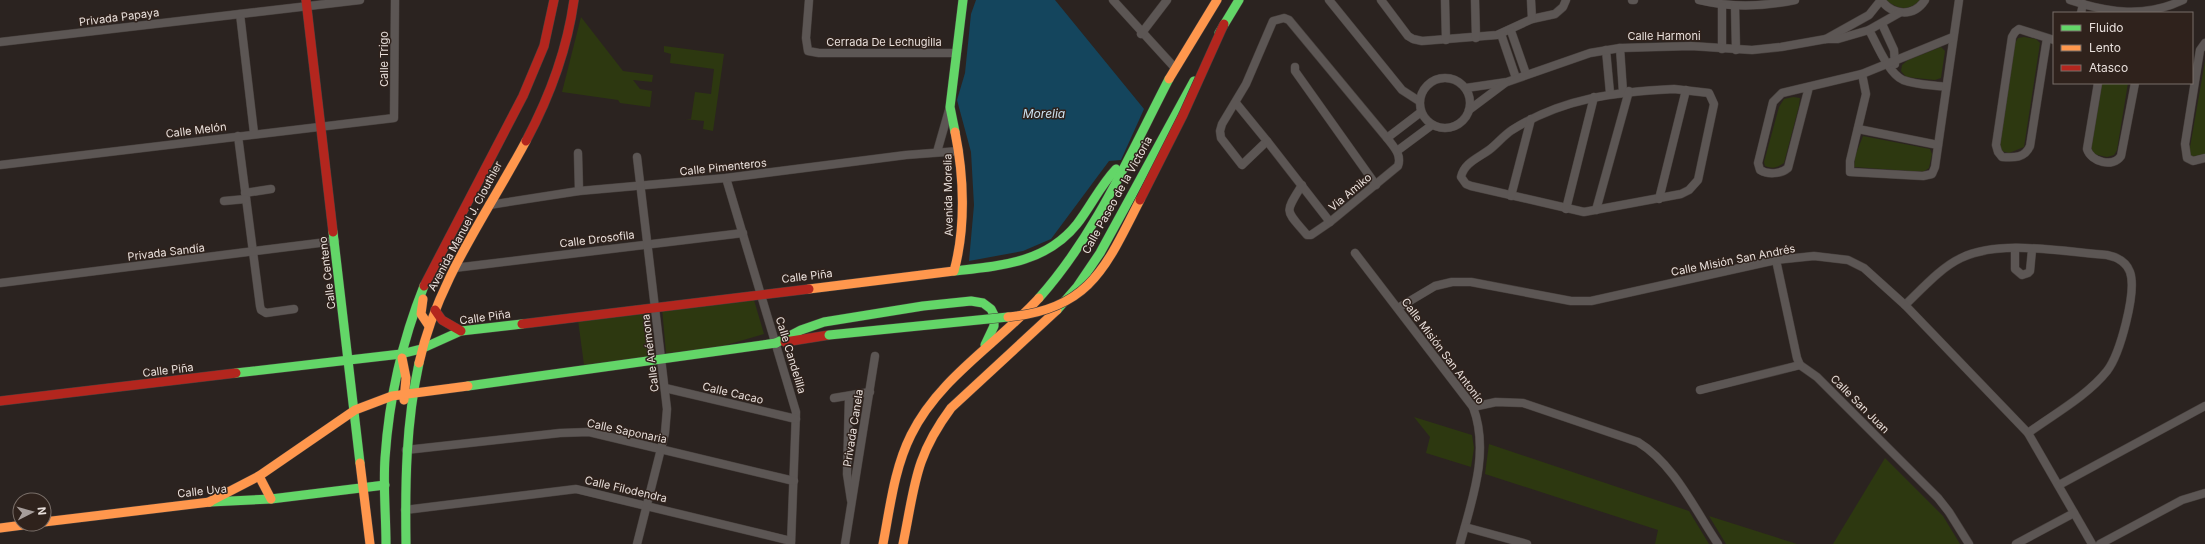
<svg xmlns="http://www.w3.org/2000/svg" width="2205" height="544" font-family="Inter,sans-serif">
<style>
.green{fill:#2d3810}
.water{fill:#14455d}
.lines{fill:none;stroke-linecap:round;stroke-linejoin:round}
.street-casing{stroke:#463f3c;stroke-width:9}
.fast-casing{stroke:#463f3c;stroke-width:10}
.slow-casing{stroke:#463f3c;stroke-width:10}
.jam-casing{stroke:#463f3c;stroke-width:10}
.street{stroke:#5c5654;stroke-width:8}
.fast{stroke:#63d668;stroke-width:9}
.slow{stroke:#ff974d;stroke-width:9}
.jam{stroke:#b3261e;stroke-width:9}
.fast-bridge-casing{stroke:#463f3c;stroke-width:10;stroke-linecap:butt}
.slow-bridge-casing{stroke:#463f3c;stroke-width:10;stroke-linecap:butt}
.jam-bridge-casing{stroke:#463f3c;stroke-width:10;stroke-linecap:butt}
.fast-bridge{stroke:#63d668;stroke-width:9}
.slow-bridge{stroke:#ff974d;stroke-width:9}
.jam-bridge{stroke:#b3261e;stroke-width:9}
.labels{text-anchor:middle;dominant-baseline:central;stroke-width:3;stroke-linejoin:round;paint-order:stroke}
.street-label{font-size:11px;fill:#e8dfdb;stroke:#2f221c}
.water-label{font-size:12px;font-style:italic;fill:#cde2f0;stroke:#2f221c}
</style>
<rect width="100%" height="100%" fill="#2b2320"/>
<g class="green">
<path d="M1886 0H1920C1909 12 1897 9 1886 0Z"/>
<polygon points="581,17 623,71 653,75 652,82 633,80 640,89 652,91 650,107 620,103 618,100 562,92"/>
<polygon points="2024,37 2036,39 2040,43 2039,50 2024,147 2009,153 2001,151 1999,147 2015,43 2018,38"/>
<polygon points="664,46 724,54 713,131 703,129 704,121 685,119 691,119 695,92 711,94 714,69 670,63 671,54 664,52"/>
<polygon points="1941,47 1945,51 1941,78 1935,80 1906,77 1901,71 1902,65 1908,60"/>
<polygon points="2205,61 2205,154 2191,157 2189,153"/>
<polygon points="2102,83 2128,83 2117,150 2114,155 2107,157 2093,154 2091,147"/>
<path d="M1793 97 1800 98 1799 106 1784 163C1777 168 1773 169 1765 166L1764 162 1779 107 1784 99Z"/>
<polygon points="1863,136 1930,149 1932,154 1929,168 1923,172 1854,167 1855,156"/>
<polygon points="754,300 764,334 716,348 666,353 662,308"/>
<polygon points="647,311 653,356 584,365 578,320"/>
<polygon points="1414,417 1472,435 1474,448 1471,467 1426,453 1430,437"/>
<polygon points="1489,444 1689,511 1709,544 1655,544 1658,530 1485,474"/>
<polygon points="1885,458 1943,516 1960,544 1833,544"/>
<polygon points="1709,516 1797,544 1726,544"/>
</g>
<polygon class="water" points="976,0 1055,0 1144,109 1121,160 1109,161 1051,239 1023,251 969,261 974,205 971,152 957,100 965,73 971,14"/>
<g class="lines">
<defs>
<g id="street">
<polyline points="809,0 806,38 808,51 819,53 956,53"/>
<polyline points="1113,0 1175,68"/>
<polyline points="1329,0 1402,90 1419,101"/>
<polyline points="1381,0 1408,36 1413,39 1422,41 1497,35 1532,19 1555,14 1563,7 1566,0"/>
<polyline points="1445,0 1446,40"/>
<polyline points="1475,0 1476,38"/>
<polyline points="1531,0 1532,19"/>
<polyline points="1632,0 1634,0"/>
<path d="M1699 0C1732 8 1762 7 1795 0"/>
<path d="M1881 0C1893 16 1914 17 1925 0"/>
<path d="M2070 0C2108 13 2146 18 2183 0"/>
<polyline points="1735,6 1736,50"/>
<polyline points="2081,13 2083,4"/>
<polyline points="240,14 254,133"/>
<polyline points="1882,24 1894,50 1895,64"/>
<path d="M1869 30C1877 44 1888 73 1903 80 1916 85 1932 85 1946 87"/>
<polyline points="1511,31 1526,74"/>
<polyline points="1141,34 1167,0"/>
<polyline points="1501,34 1516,78"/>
<path d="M2047 38 2030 146C2025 158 2014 158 2002 157L1998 152 1996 145 2012 37 2015 32 2019 29 2054 40"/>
<polyline points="1826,39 1869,15 1881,0"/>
<polyline points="0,42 360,0"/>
<polyline points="2205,43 2200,50 2185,144 2187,158 2193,161 2205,158"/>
<polyline points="1620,48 1623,92"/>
<polyline points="1722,49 1722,6"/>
<polyline points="1606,50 1610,93"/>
<polyline points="1295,67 1295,71 1376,185"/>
<polyline points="1862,74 1866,94 1850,161 1850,172 1923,176 1932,174 1935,167 1959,0"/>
<circle cx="1445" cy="103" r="25"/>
<path d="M2098 83 2087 149C2091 162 2113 168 2121 156L2135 83"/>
<path d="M1809 87 1788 168C1781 174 1768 175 1760 170L1758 163 1773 102 1782 93 1862 74 1953 37"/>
<polyline points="1466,88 1507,82 1590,53 1620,48 1691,46 1752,50 1781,47 1826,39 1838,39 1869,30 1899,13"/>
<path d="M1674 89 1709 93 1714 104 1698 180 1689 190 1681 194 1584 212 1471 186 1466 184 1461 177C1464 163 1478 158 1489 150 1497 144 1503 136 1512 130 1563 98 1615 92 1674 89Z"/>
<path d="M1236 103 1267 141 1242 165 1221 138 1220 131 1222 124 1246 84 1273 21 1284 18 1289 20 1387 138C1394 147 1402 155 1398 166L1330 222 1311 235H1307C1285 209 1284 214 1302 185"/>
<polyline points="1469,110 1505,83"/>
<polyline points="1858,129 1938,145"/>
<polyline points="238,136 260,306 261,310 266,313 294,309"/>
<polyline points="1387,138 1421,112"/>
<polyline points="1267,141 1330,222"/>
<polyline points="1397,151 1432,125"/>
<polyline points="937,152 949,110"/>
<polyline points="578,153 579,191"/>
<polyline points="0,165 394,118 395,0"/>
<polyline points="726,178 796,412 791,544"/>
<polyline points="245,193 271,189"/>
<polyline points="1511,196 1531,119"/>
<polyline points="1659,199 1686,90"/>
<polyline points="224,201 246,199"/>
<polyline points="489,205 579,191 726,178 906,155 959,151"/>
<polyline points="1566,209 1594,97"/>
<polyline points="1596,210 1629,91"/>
<polyline points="2015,248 2015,269 2022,275 2028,273 2030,271 2032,250"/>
<path d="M1355 253 1473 407C1490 452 1472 500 1460 544"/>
<polyline points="1776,260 1797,358 1800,365 1817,377 1938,498 1949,512 1969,544"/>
<polyline points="454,268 743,233"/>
<polyline points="0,283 335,241"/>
<path d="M1905 305C1922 289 1940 268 1961 258 2000 239 2065 252 2107 255 2117 257 2126 261 2130 272 2137 292 2120 354 2107 371 2087 396 2054 414 2028 433"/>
<polyline points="1398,308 1435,286 1452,282 1471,282 1571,301 1591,301 1776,260 1814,256 1848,260 1864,268 1905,305 2028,433 2092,544"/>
<polyline points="665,388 796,419"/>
<polyline points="1700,390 1800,365"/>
<polyline points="849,396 847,474 851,500"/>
<polyline points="834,398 870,392"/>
<path d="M1473 407 1496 402 1523 403 1638 442C1674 464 1695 510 1718 544"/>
<polyline points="406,450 560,433 589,432 794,481"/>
<polyline points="2059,485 2205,406"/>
<polyline points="405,510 576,489 791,541"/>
<polyline points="1465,527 1527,544"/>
<polyline points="637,544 665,433 667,409 637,157"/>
<polyline points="845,544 875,356"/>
<polyline points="2016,544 2074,513"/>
<polyline points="2100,544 2182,500 2205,493"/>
</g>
<g id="fast">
<polyline points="1219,33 1239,0"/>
<polyline points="955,132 950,107 963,0"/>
<polyline points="333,232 360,463"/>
<path d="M954 271C1000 266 1046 263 1077 224 1091 206 1100 186 1116 169"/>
<path d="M1039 298C1096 234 1130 154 1169 79"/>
<polyline points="1057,310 1077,287 1100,253 1194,81"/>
<polyline points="776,343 801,330 824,322 923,306 971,301 983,303 991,309 994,315 994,326 985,345"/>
<polyline points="236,373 401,354 421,349 461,331 522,324"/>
<polyline points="468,386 776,343"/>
<polyline points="210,502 271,499 385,485"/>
<path d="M386 544C386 516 383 487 385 458 389 399 402 341 424 286"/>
<path d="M406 544C405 483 406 423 419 363"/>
</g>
<g id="slow">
<polyline points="1169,79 1217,0"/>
<path d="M809 289 954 271C966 227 964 176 955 132"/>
<polyline points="423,299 421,314 429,326"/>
<polyline points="402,358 406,378 404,400"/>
<path d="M419 363C437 281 487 214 526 141"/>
<polyline points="360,463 370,544"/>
<polyline points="259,476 271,499"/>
<polyline points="209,502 259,476 355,410 392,396 468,386"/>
<polyline points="44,522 210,502"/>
<polyline points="0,528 31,524"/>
<path d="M883 544C890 508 894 469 911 435 939 378 997 344 1039 298"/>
<path d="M903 544C915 486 914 458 951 408L1057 310"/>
</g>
<g id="jam">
<polyline points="306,0 333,232"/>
<path d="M526 141C550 96 567 51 574 0"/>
<polyline points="424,286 523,96 544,46 554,0"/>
<polyline points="435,310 442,320 461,331"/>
<polyline points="522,324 809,289"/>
<polyline points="785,342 829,335"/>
<polyline points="0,401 236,373"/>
</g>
</defs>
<use href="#street" class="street-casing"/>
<use href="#fast" class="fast-casing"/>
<use href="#slow" class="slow-casing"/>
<use href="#jam" class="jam-casing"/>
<use href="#street" class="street"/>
<use href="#fast" class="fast"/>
<use href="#slow" class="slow"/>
<use href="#jam" class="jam"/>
<defs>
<polyline id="fast-bridge" points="829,335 1008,317"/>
<path id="slow-bridge" d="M1008 317C1091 309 1106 266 1140 200"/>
<polyline id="jam-bridge" points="1140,200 1183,115 1224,24"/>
</defs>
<use href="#fast-bridge" class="fast-bridge-casing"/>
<use href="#slow-bridge" class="slow-bridge-casing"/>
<use href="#jam-bridge" class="jam-bridge-casing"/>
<use href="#fast-bridge" class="fast-bridge"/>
<use href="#slow-bridge" class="slow-bridge"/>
<use href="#jam-bridge" class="jam-bridge"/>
</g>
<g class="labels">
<g class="street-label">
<text transform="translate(119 17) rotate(-7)">Privada Papaya</text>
<text x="1664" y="36">Calle Harmoni</text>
<text x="884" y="42">Cerrada De Lechugilla</text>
<text transform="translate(384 59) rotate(-90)">Calle Trigo</text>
<text transform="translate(196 130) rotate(-7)">Calle Melón</text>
<text transform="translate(723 167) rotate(-6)">Calle Pimenteros</text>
<text transform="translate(1350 192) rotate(-40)">Via Amiko</text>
<text transform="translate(948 195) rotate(-91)">Avenida Morelia</text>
<text transform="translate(1117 195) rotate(-61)">Calle Paseo de la Victoria</text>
<text transform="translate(465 226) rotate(-62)">Avenida Manuel J. Clouthier</text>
<text transform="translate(597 239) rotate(-7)">Calle Drosofila</text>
<text transform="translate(166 252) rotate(-7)">Privada Sandía</text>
<text transform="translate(1733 260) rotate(-11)">Calle Misión San Andrés</text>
<text transform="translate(327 273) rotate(-97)">Calle Centeno</text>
<text transform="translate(807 276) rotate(-7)">Calle Piña</text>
<text transform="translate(485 317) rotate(-8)">Calle Piña</text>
<text transform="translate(1443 351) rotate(53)">Calle Misión San Antonio</text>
<text transform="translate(650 353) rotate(-97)">Calle Anémona</text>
<text transform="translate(791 355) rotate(73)">Calle Candelilla</text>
<text transform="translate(168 370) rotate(-7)">Calle Piña</text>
<text transform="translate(733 393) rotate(13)">Calle Cacao</text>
<text transform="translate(1860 404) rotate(45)">Calle San Juan</text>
<text transform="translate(853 428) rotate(-81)">Privada Canela</text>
<text transform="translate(627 431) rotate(12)">Calle Saponaria</text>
<text transform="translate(626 489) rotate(13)">Calle Filodendra</text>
<text transform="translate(202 491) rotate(-6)">Calle Uva</text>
</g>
<g class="water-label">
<text x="1044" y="113">Morelia</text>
</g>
</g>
<rect x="2053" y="12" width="140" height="72" fill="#2f221c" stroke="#796e68"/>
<rect x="2061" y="25" width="20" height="6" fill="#63d668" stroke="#796e68"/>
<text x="2089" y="32" font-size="12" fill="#e8dfdb">Fluido</text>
<rect x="2061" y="45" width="20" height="6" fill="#ff974d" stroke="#796e68"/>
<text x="2089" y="52" font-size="12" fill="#e8dfdb">Lento</text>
<rect x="2061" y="65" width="20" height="6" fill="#b3261e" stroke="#796e68"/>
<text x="2089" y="72" font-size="12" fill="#e8dfdb">Atasco</text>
<g transform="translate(32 512) rotate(84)"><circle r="19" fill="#2f221c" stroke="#796e68"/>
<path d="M0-3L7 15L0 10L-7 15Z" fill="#a69d9a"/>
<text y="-6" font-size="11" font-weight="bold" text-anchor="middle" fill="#e8dfdb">N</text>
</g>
</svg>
